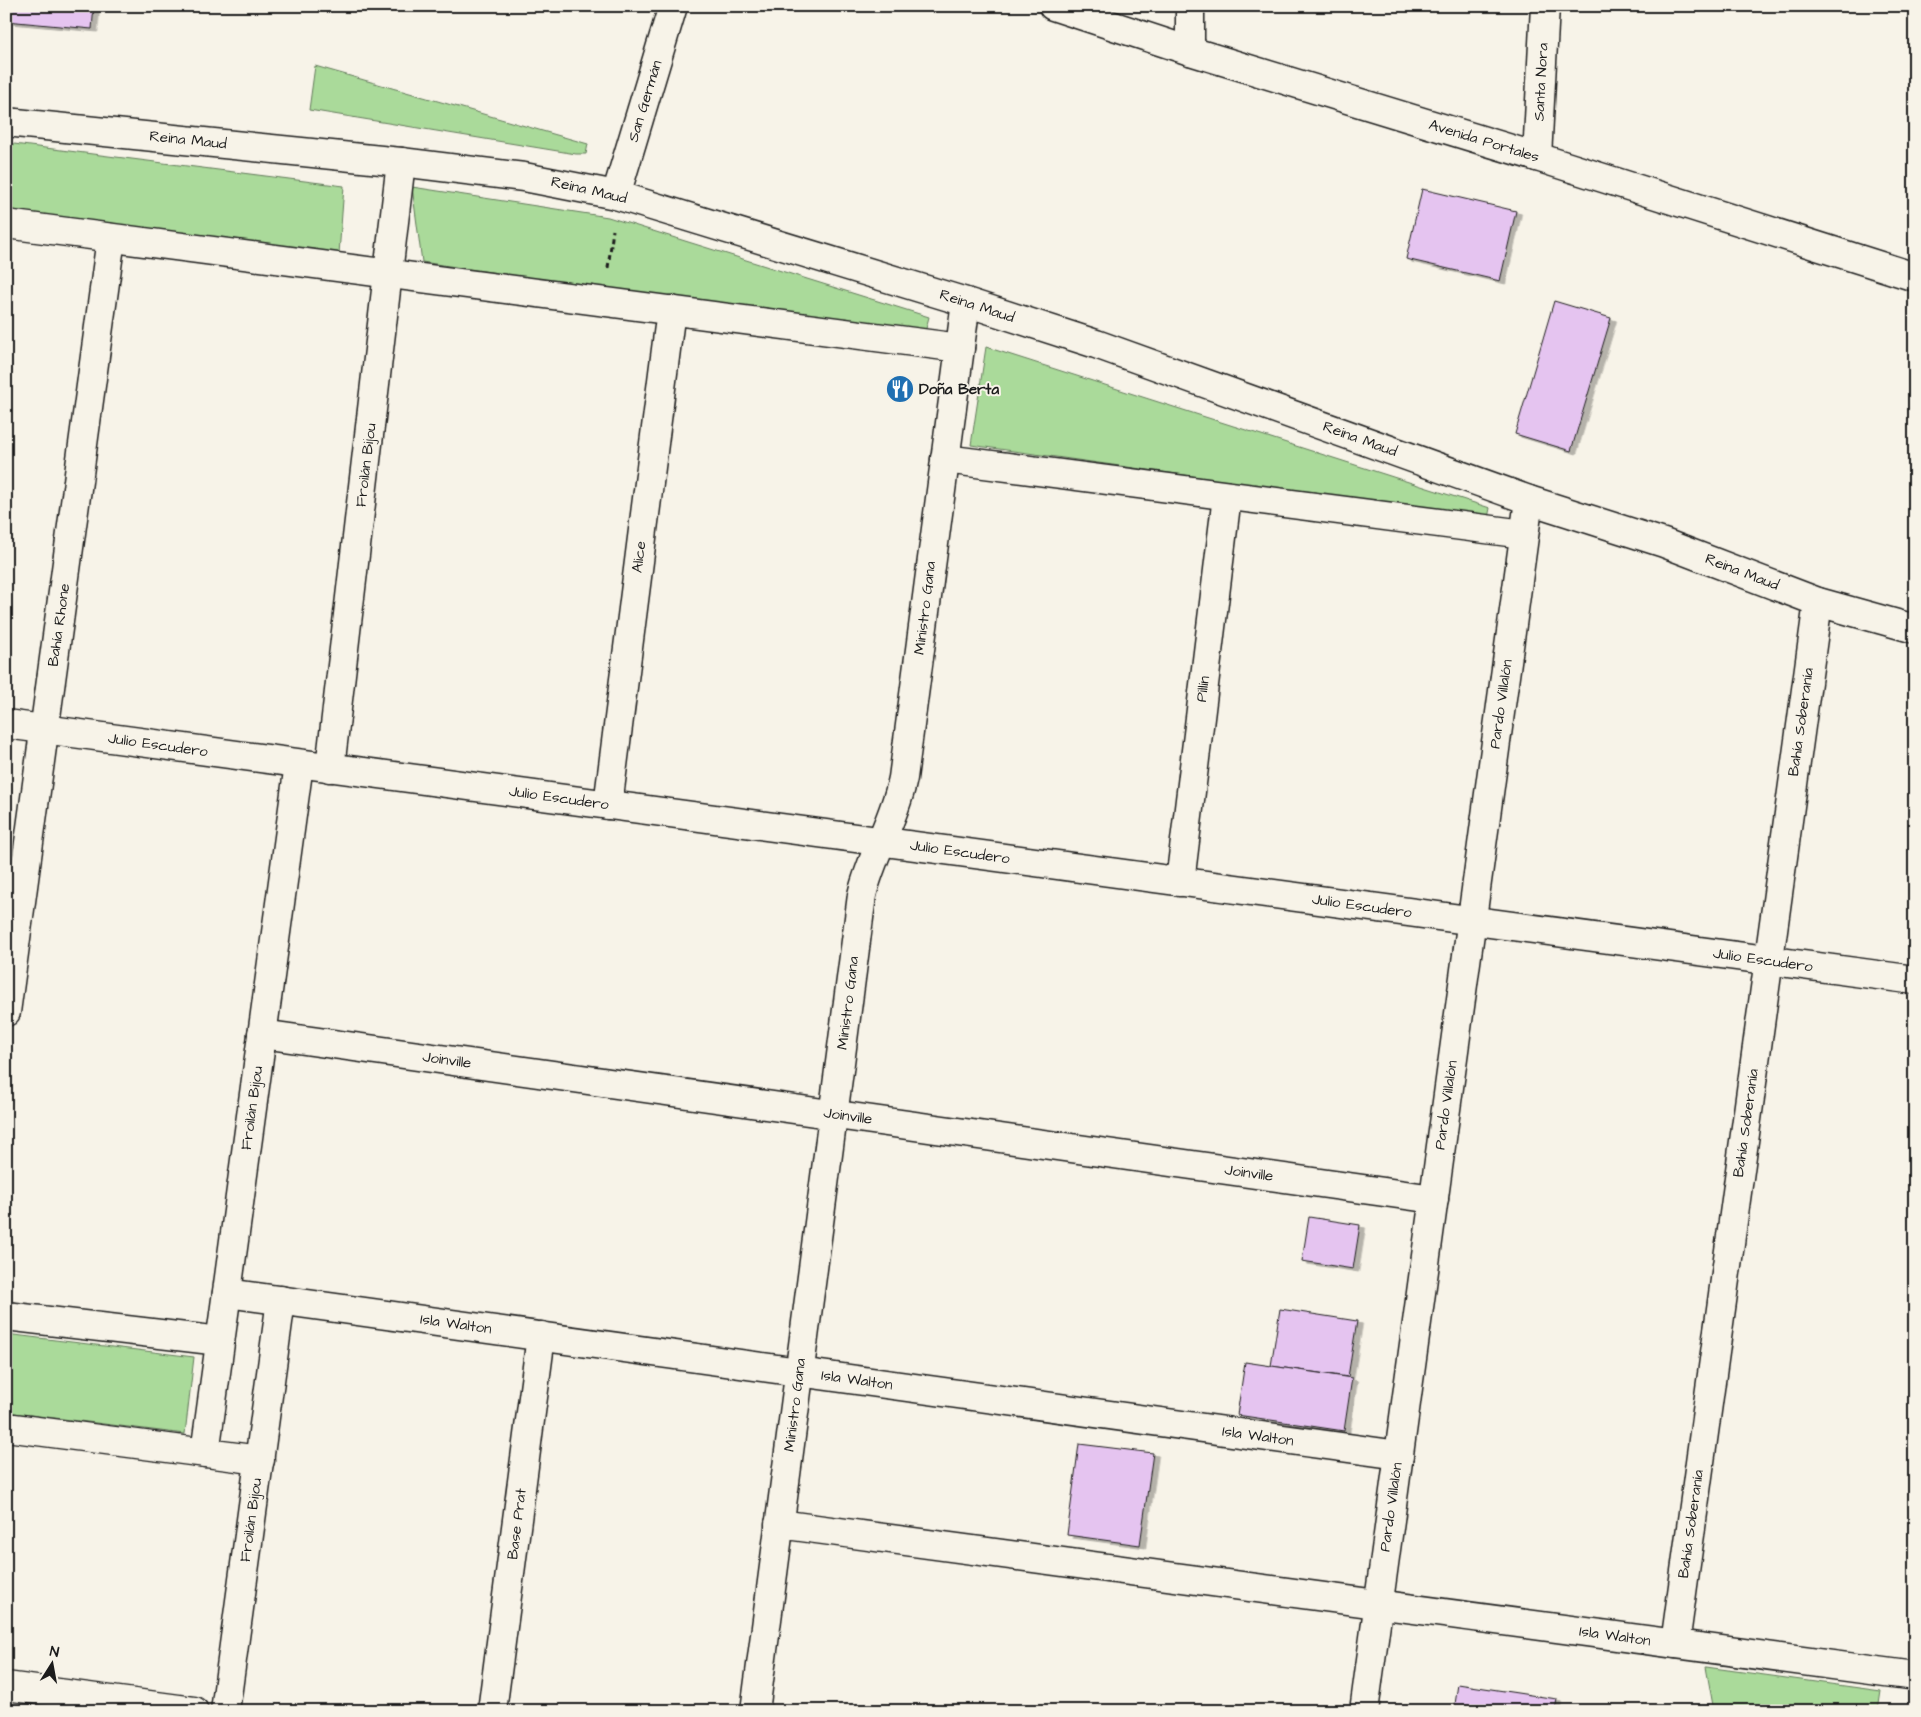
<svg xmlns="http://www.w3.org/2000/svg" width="1921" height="1717" font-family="'Architects Daughter',sans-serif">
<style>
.green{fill:#aada9a;stroke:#637b5b}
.building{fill:#e5c4f0;stroke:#1c1c1c;filter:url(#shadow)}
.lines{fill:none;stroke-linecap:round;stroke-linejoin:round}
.minor-casing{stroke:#1c1c1c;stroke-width:31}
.path{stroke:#1c1c1c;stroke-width:3;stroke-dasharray:5 4;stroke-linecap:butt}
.minor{stroke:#f7f3e8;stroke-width:28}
.labels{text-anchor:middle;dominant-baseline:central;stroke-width:4;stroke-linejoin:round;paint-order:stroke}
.street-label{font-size:15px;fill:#1c1c1c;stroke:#f7f3e8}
.poi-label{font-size:15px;font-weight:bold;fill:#1c1c1c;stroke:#f7f3e8;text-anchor:start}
</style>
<defs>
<filter id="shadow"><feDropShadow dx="5.5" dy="3" stdDeviation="0" flood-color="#0004"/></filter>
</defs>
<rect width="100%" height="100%" fill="#f7f3e8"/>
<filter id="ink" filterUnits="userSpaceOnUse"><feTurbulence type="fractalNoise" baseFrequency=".02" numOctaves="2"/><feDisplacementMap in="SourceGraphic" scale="10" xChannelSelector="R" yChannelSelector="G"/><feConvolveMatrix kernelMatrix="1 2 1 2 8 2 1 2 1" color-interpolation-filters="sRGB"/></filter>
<g filter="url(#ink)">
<g class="green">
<polygon points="315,66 588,144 586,154 576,154 309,110"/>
<polygon points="6,143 344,186 339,254 6,213"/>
<polygon points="412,187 608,217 929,317 924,336 422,262"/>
<polygon points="986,347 1490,508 1488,518 971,445"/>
<polygon points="6,1334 194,1357 185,1434 6,1412"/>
<polygon points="1706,1667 1881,1691 1878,1711 1714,1711"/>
</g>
<g class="building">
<polygon points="7,6 94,6 92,29 6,21"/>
<polygon points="1422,189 1516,211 1500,281 1406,259"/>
<polygon points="1554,301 1611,318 1571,451 1515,434"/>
<polygon points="1309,1217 1360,1225 1353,1269 1302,1261"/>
<polygon points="1280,1309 1357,1321 1348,1377 1271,1366"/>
<polygon points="1245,1362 1352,1378 1344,1431 1237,1415"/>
<polygon points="1079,1444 1153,1453 1140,1545 1067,1535"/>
<polygon points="1458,1684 1557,1699 1555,1711 1454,1711"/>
</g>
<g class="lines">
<defs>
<g id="minor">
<polyline points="1053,6 1190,51 1537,157 1915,277"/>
<polyline points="1190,6 1190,51"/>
<polyline points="6,122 401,162 524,177 616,195 966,302 1096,344 1529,500 1664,543 1818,602 1915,629"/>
<polyline points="1537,157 1545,6"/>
<polyline points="616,195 673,6"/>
<polyline points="6,224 960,348"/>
<polyline points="945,459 1524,534"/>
<polyline points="6,724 1915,980"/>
<polyline points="330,768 401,162"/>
<polyline points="608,805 671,310"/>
<polyline points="1180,882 1227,496"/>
<polyline points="6,1012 111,238"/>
<polyline points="262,1034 1434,1199"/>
<polyline points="227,1293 1399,1455"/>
<polyline points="6,1316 220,1341"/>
<polyline points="6,1427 260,1460"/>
<polyline points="205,1453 299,764"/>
<polyline points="779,1524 1915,1676"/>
<polyline points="1675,1644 1818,602"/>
<polyline points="6,1686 194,1711"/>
<polyline points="225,1711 281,1300"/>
<polyline points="492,1711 541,1336"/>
<path d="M755 1711 862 895C872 854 895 818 903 778L966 302"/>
<polyline points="1364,1711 1529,500"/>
</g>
</defs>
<use href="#minor" class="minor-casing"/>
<polyline class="path" points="608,268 613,230"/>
<use href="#minor" class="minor"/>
</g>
</g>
<defs>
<symbol id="restaurant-disc" viewBox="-11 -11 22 22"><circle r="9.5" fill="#1f6fb2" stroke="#f7f3e8"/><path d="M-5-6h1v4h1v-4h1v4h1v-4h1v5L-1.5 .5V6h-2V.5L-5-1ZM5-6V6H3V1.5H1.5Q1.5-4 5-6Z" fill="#fff"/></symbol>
</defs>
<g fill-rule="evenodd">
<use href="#restaurant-disc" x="884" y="373" width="32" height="32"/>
</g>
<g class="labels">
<g class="street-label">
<text transform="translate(1541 82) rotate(-87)">Santa Nora</text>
<text transform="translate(645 101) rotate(-73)">San Germán</text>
<text transform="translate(188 140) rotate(6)">Reina Maud</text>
<text transform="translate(1484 141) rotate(17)">Avenida Portales</text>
<text transform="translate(589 190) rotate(13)">Reina Maud</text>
<text transform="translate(977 306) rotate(18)">Reina Maud</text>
<text transform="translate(1360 439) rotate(20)">Reina Maud</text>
<text transform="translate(366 465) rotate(-83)">Froilán Bijou</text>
<text transform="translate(639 557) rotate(-83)">Alice</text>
<text transform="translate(1742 572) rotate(21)">Reina Maud</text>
<text transform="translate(925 608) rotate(-83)">Ministro Gana</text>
<text transform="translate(59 625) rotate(-82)">Bahía Rhone</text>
<text transform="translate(1203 689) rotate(-83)">Pillín</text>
<text transform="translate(1501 704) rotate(-82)">Pardo Villalón</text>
<text transform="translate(1801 722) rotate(-82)">Bahía Soberanía</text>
<text transform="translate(158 745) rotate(8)">Julio Escudero</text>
<text transform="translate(559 798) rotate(8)">Julio Escudero</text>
<text transform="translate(960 852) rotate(8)">Julio Escudero</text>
<text transform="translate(1362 906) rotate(8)">Julio Escudero</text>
<text transform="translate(1763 960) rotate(8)">Julio Escudero</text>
<text transform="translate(848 1003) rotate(-83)">Ministro Gana</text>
<text transform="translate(447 1060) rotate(8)">Joinville</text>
<text transform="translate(1446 1105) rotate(-82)">Pardo Villalón</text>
<text transform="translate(252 1108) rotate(-82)">Froilán Bijou</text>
<text transform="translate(848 1116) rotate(8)">Joinville</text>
<text transform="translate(1746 1123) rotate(-82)">Bahía Soberanía</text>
<text transform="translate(1249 1173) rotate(8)">Joinville</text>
<text transform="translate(456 1324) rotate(8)">Isla Walton</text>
<text transform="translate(857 1380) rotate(8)">Isla Walton</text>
<text transform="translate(795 1405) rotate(-83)">Ministro Gana</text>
<text transform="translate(1258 1436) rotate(8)">Isla Walton</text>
<text transform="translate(1391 1507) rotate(-82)">Pardo Villalón</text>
<text transform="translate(251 1520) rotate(-82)">Froilán Bijou</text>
<text transform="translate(517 1524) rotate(-83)">Base Prat</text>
<text transform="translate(1691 1524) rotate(-82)">Bahía Soberanía</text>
<text transform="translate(1615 1636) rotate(8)">Isla Walton</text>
</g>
<g class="poi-label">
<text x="919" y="389">Doña Berta</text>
</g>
</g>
<rect width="1921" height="1717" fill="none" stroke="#f7f3e8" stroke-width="25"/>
<rect x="12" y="12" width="1896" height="1692" fill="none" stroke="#1c1c1c" stroke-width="2" filter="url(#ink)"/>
<g transform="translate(52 1664) rotate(11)" stroke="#f7f3e8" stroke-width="4" paint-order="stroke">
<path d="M0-4L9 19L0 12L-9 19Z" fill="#1c1c1c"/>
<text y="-8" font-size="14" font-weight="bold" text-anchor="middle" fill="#1c1c1c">N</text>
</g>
</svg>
